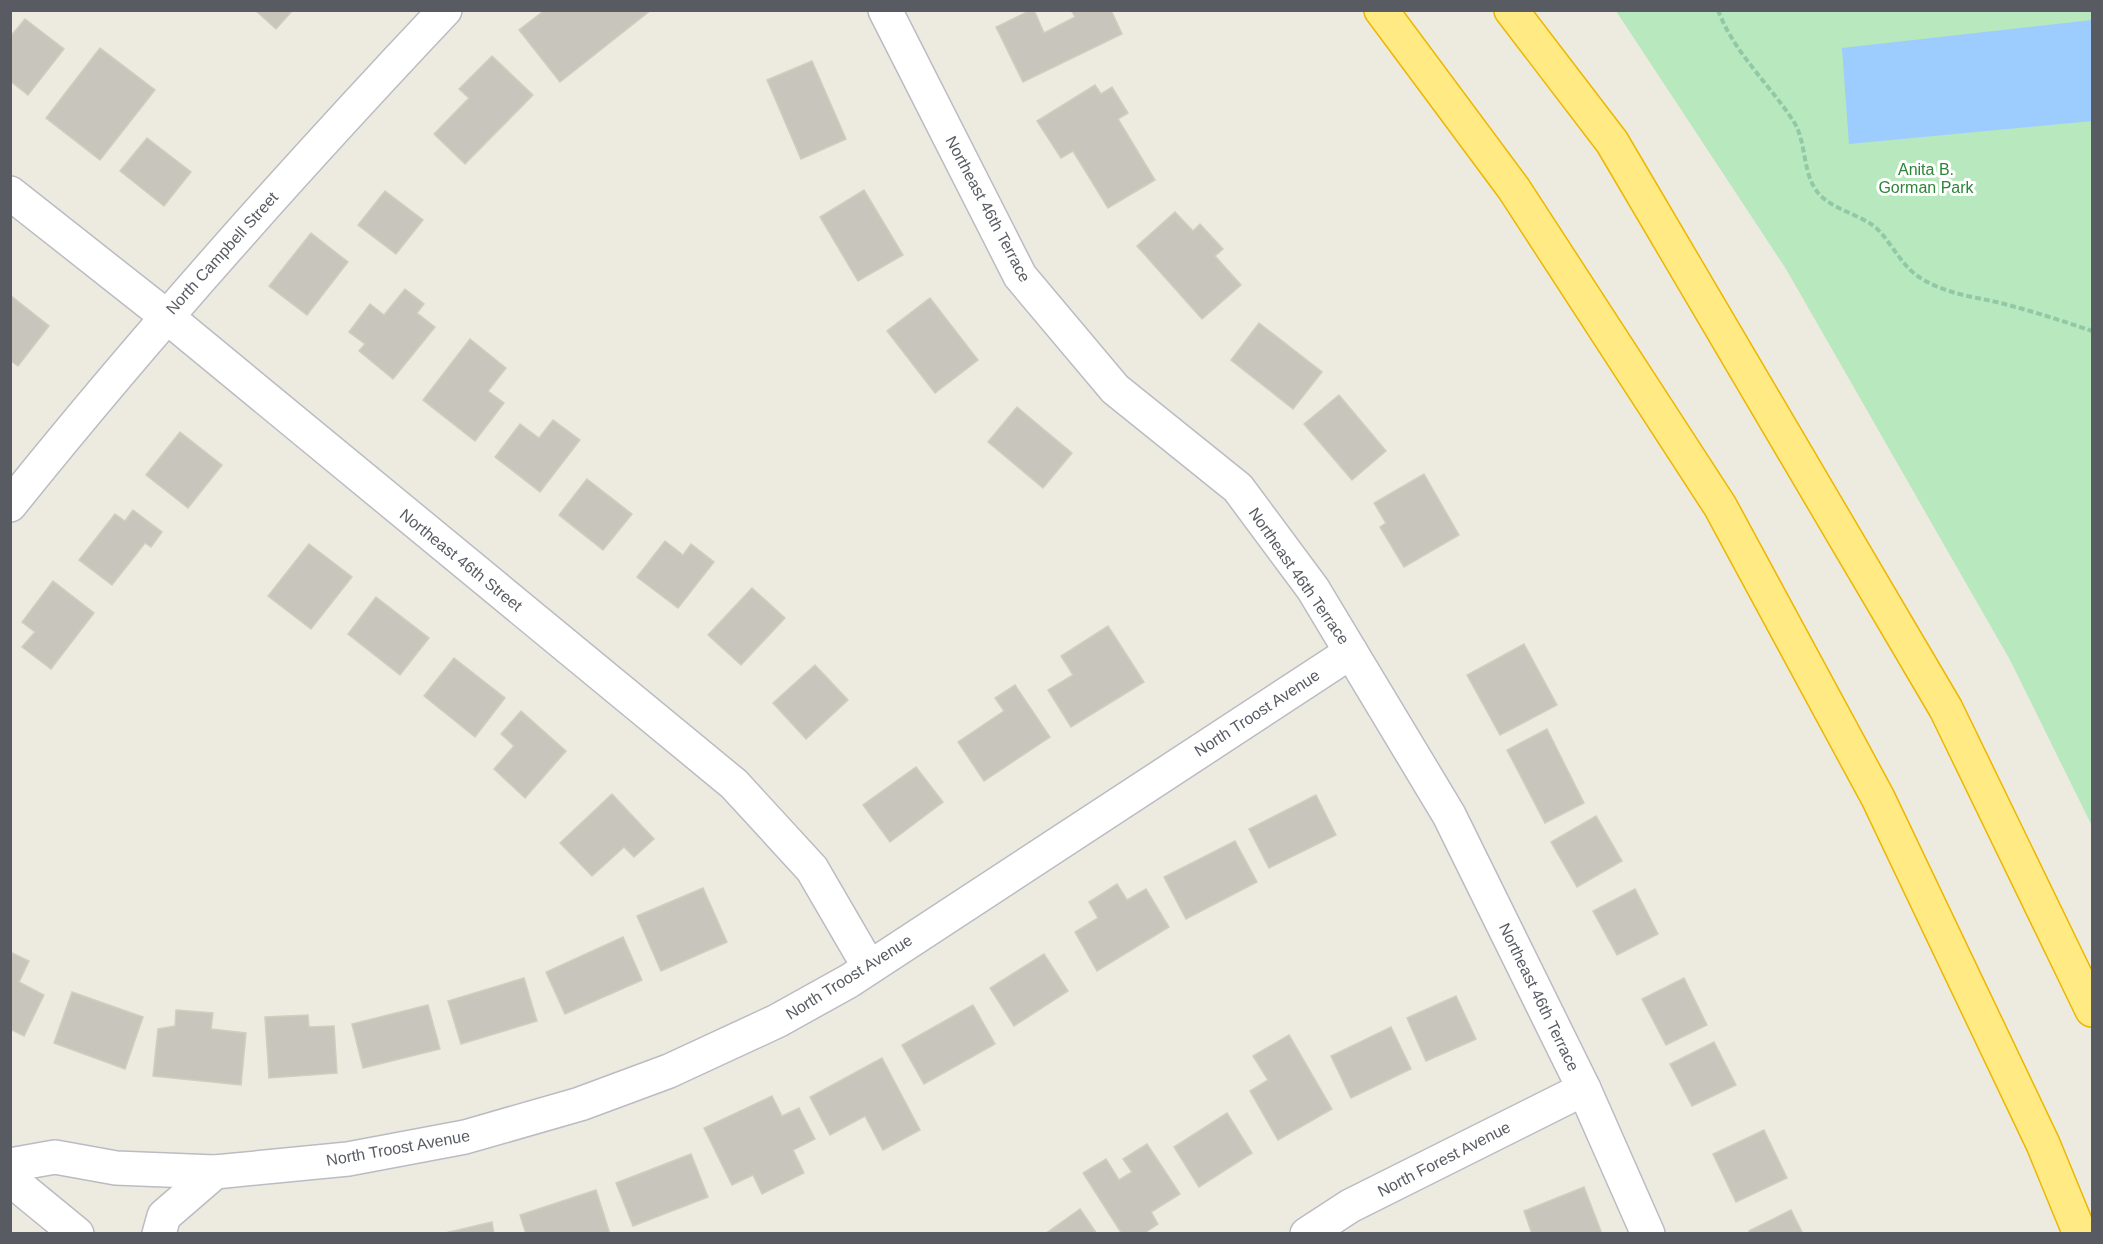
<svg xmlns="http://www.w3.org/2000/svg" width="2103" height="1244" font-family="Helvetica,sans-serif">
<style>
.green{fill:#b8e8bd}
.water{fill:#9dccff}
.building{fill:#c8c5bc;stroke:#d2cdbd;stroke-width:1.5}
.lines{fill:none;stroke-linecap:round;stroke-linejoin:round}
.street-casing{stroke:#babcc3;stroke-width:36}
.highway-casing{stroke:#ecb700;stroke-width:36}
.path{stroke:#91c9a6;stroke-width:4;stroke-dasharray:6 3;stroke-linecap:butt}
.street{stroke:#fff;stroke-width:33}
.highway{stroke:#ffea84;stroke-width:33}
.labels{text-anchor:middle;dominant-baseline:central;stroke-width:6;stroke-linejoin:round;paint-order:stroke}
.park-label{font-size:16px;fill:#2d8538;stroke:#fff}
.street-label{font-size:16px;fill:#585c62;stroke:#fff}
</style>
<rect width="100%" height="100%" fill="#edebdf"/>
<polygon class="green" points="1616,11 2092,11 2092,826 2010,660 1786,269"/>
<polygon class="water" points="2092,20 2092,121 1849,144 1842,48"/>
<g class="building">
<polygon points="255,10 293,10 276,29"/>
<polygon points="545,10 651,10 560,82 519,30"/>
<polygon points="1031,10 1034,10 1044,33 1075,17 1071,10 1111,10 1122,34 1023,82 996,27"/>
<polygon points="25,19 64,49 28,95 10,81 10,37"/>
<polygon points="100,48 155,90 100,160 46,118"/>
<polygon points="492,56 533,95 465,164 434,134 469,98 459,89"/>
<polygon points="812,61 846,139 801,159 767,80"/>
<polygon points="1095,85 1101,94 1112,87 1128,113 1118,119 1155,180 1108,208 1073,151 1061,158 1037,121"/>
<polygon points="147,138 191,172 164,206 120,171"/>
<polygon points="864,190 903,255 858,281 820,217"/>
<polygon points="385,191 423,220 396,254 358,225"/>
<polygon points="1175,212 1193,231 1200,224 1223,249 1215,256 1241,285 1202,319 1137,246"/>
<polygon points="311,233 348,262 307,315 269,286"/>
<polygon points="405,289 424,304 417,313 435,327 393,379 359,351 365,344 349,332 370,304 384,315"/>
<polygon points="10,295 49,326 18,366 10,360"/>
<polygon points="930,298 978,360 935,393 887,331"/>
<polygon points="1259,323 1322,372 1293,409 1231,360"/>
<polygon points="470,339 506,368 488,391 504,403 475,441 423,400"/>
<polygon points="1339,395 1386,451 1352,480 1304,424"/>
<polygon points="1017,407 1072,453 1043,488 988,442"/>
<polygon points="553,420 580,440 540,492 495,457 520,424 539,438"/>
<polygon points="180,432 222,465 188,508 146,475"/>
<polygon points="1424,474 1459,535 1404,567 1380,527 1386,523 1374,503"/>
<polygon points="587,479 632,514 603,550 559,515"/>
<polygon points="133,510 162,532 151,547 145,543 112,585 79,560 115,514 125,521"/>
<polygon points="665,541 683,555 691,544 714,562 678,608 637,577"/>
<polygon points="309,544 352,577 311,629 268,596"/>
<polygon points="53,581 94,613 51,669 22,647 35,632 22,622"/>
<polygon points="752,588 785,618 741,665 708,635"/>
<polygon points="376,597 429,638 400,675 348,634"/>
<polygon points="1108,626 1144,682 1071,727 1048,690 1073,675 1061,656"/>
<polygon points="1524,644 1557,705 1500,735 1467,675"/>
<polygon points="454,658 505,698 475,737 424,696"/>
<polygon points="815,665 848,700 806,739 773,703"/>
<polygon points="1015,685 1050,737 984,781 958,742 1004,711 995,698"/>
<polygon points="521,711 566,751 525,798 494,769 514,746 501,734"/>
<polygon points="1547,729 1584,803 1545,823 1507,750"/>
<polygon points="916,767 943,802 890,842 863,805"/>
<polygon points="612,794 654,839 634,857 624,847 592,876 560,843"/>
<polygon points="1316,795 1336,835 1269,868 1249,829"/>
<polygon points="1596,816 1622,861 1577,887 1551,842"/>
<polygon points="1235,841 1257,882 1186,919 1164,877"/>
<polygon points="1117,884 1127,900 1146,889 1169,927 1097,971 1075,932 1098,918 1089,902"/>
<polygon points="703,888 727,942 661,971 637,916"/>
<polygon points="1635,889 1658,934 1617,955 1593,911"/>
<polygon points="623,937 642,980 565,1014 546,972"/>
<polygon points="10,952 29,961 19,982 44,995 24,1036 10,1029"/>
<polygon points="1044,954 1068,991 1014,1026 990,988"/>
<polygon points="524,978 537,1021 461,1044 448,1001"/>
<polygon points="1684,978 1707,1025 1666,1045 1642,999"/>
<polygon points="72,992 143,1017 125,1069 54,1043"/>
<polygon points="1456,996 1476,1039 1426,1061 1407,1018"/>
<polygon points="428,1005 440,1049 363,1068 352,1024"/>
<polygon points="973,1005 995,1044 924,1084 902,1045"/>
<polygon points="176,1010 213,1013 211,1029 246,1033 241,1085 153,1076 158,1029 175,1026"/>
<polygon points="308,1015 309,1027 334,1026 337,1073 269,1078 265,1017"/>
<polygon points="1391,1027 1411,1069 1351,1098 1331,1056"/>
<polygon points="1289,1035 1332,1109 1278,1140 1250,1091 1268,1080 1253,1056"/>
<polygon points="1714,1042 1736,1085 1692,1106 1670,1064"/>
<polygon points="882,1058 920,1130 883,1150 865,1116 830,1135 810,1097"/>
<polygon points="772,1096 782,1116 799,1108 815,1139 793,1150 804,1173 762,1194 753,1175 732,1185 704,1128"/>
<polygon points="1227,1113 1252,1153 1199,1187 1174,1147"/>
<polygon points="1764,1130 1787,1178 1736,1202 1713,1154"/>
<polygon points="1147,1144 1180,1194 1151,1212 1158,1224 1143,1234 1122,1234 1083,1173 1106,1159 1119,1180 1132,1172 1123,1159"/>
<polygon points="691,1154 708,1197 633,1226 616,1183"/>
<polygon points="1584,1187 1602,1234 1532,1234 1524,1211"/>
<polygon points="596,1190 610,1234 526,1234 520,1215"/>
<polygon points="1080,1209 1097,1234 1045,1234"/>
<polygon points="1791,1210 1803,1234 1750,1234 1749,1231"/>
<polygon points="492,1222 494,1234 441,1234"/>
</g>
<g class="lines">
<defs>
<g id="street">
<polyline points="885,10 1020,276 1115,389 1238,488 1313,589 1449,815 1584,1089 1648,1234"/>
<polyline points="10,193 166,316 734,784 812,869 869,967"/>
<path d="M10 505C148 333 294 170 445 10"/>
<polyline points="10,1165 55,1157 116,1168 215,1172 348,1159 465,1137 580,1104 669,1071 777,1021 849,981 1351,652"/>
<polyline points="10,1179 77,1234"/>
<polyline points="159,1234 164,1216 215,1172"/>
<polyline points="1307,1234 1350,1206 1584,1089"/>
</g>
<g id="highway">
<polyline points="1381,10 1514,189 1720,506 1878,798 2043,1144 2080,1234"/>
<polyline points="1511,10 1612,142 1946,709 2092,1010"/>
</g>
</defs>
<use href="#street" class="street-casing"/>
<use href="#highway" class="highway-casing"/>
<path class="path" d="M1718 10C1733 51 1768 83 1792 119 1806 138 1802 166 1814 187 1825 207 1853 212 1871 224 1888 235 1899 264 1919 277 1942 292 1967 296 1992 301 2026 309 2060 320 2092 331"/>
<use href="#street" class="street"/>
<use href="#highway" class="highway"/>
</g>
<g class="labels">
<g class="park-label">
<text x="1926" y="169">Anita B.<tspan x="1926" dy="18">Gorman Park</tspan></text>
</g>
<g class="street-label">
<text transform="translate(988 209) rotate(62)">Northeast 46th Terrace</text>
<text transform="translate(222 253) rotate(-48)">North Campbell Street</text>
<text transform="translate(461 560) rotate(39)">Northeast 46th Street</text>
<text transform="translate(1299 576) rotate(55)">Northeast 46th Terrace</text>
<text transform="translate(1257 713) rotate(-33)">North Troost Avenue</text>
<text transform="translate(849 977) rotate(-32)">North Troost Avenue</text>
<text transform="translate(1539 997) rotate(64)">Northeast 46th Terrace</text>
<text transform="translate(398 1148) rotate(-10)">North Troost Avenue</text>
<text transform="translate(1444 1159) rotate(-27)">North Forest Avenue</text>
</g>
</g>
<rect width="2103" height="1244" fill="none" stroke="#585c62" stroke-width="24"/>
</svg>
